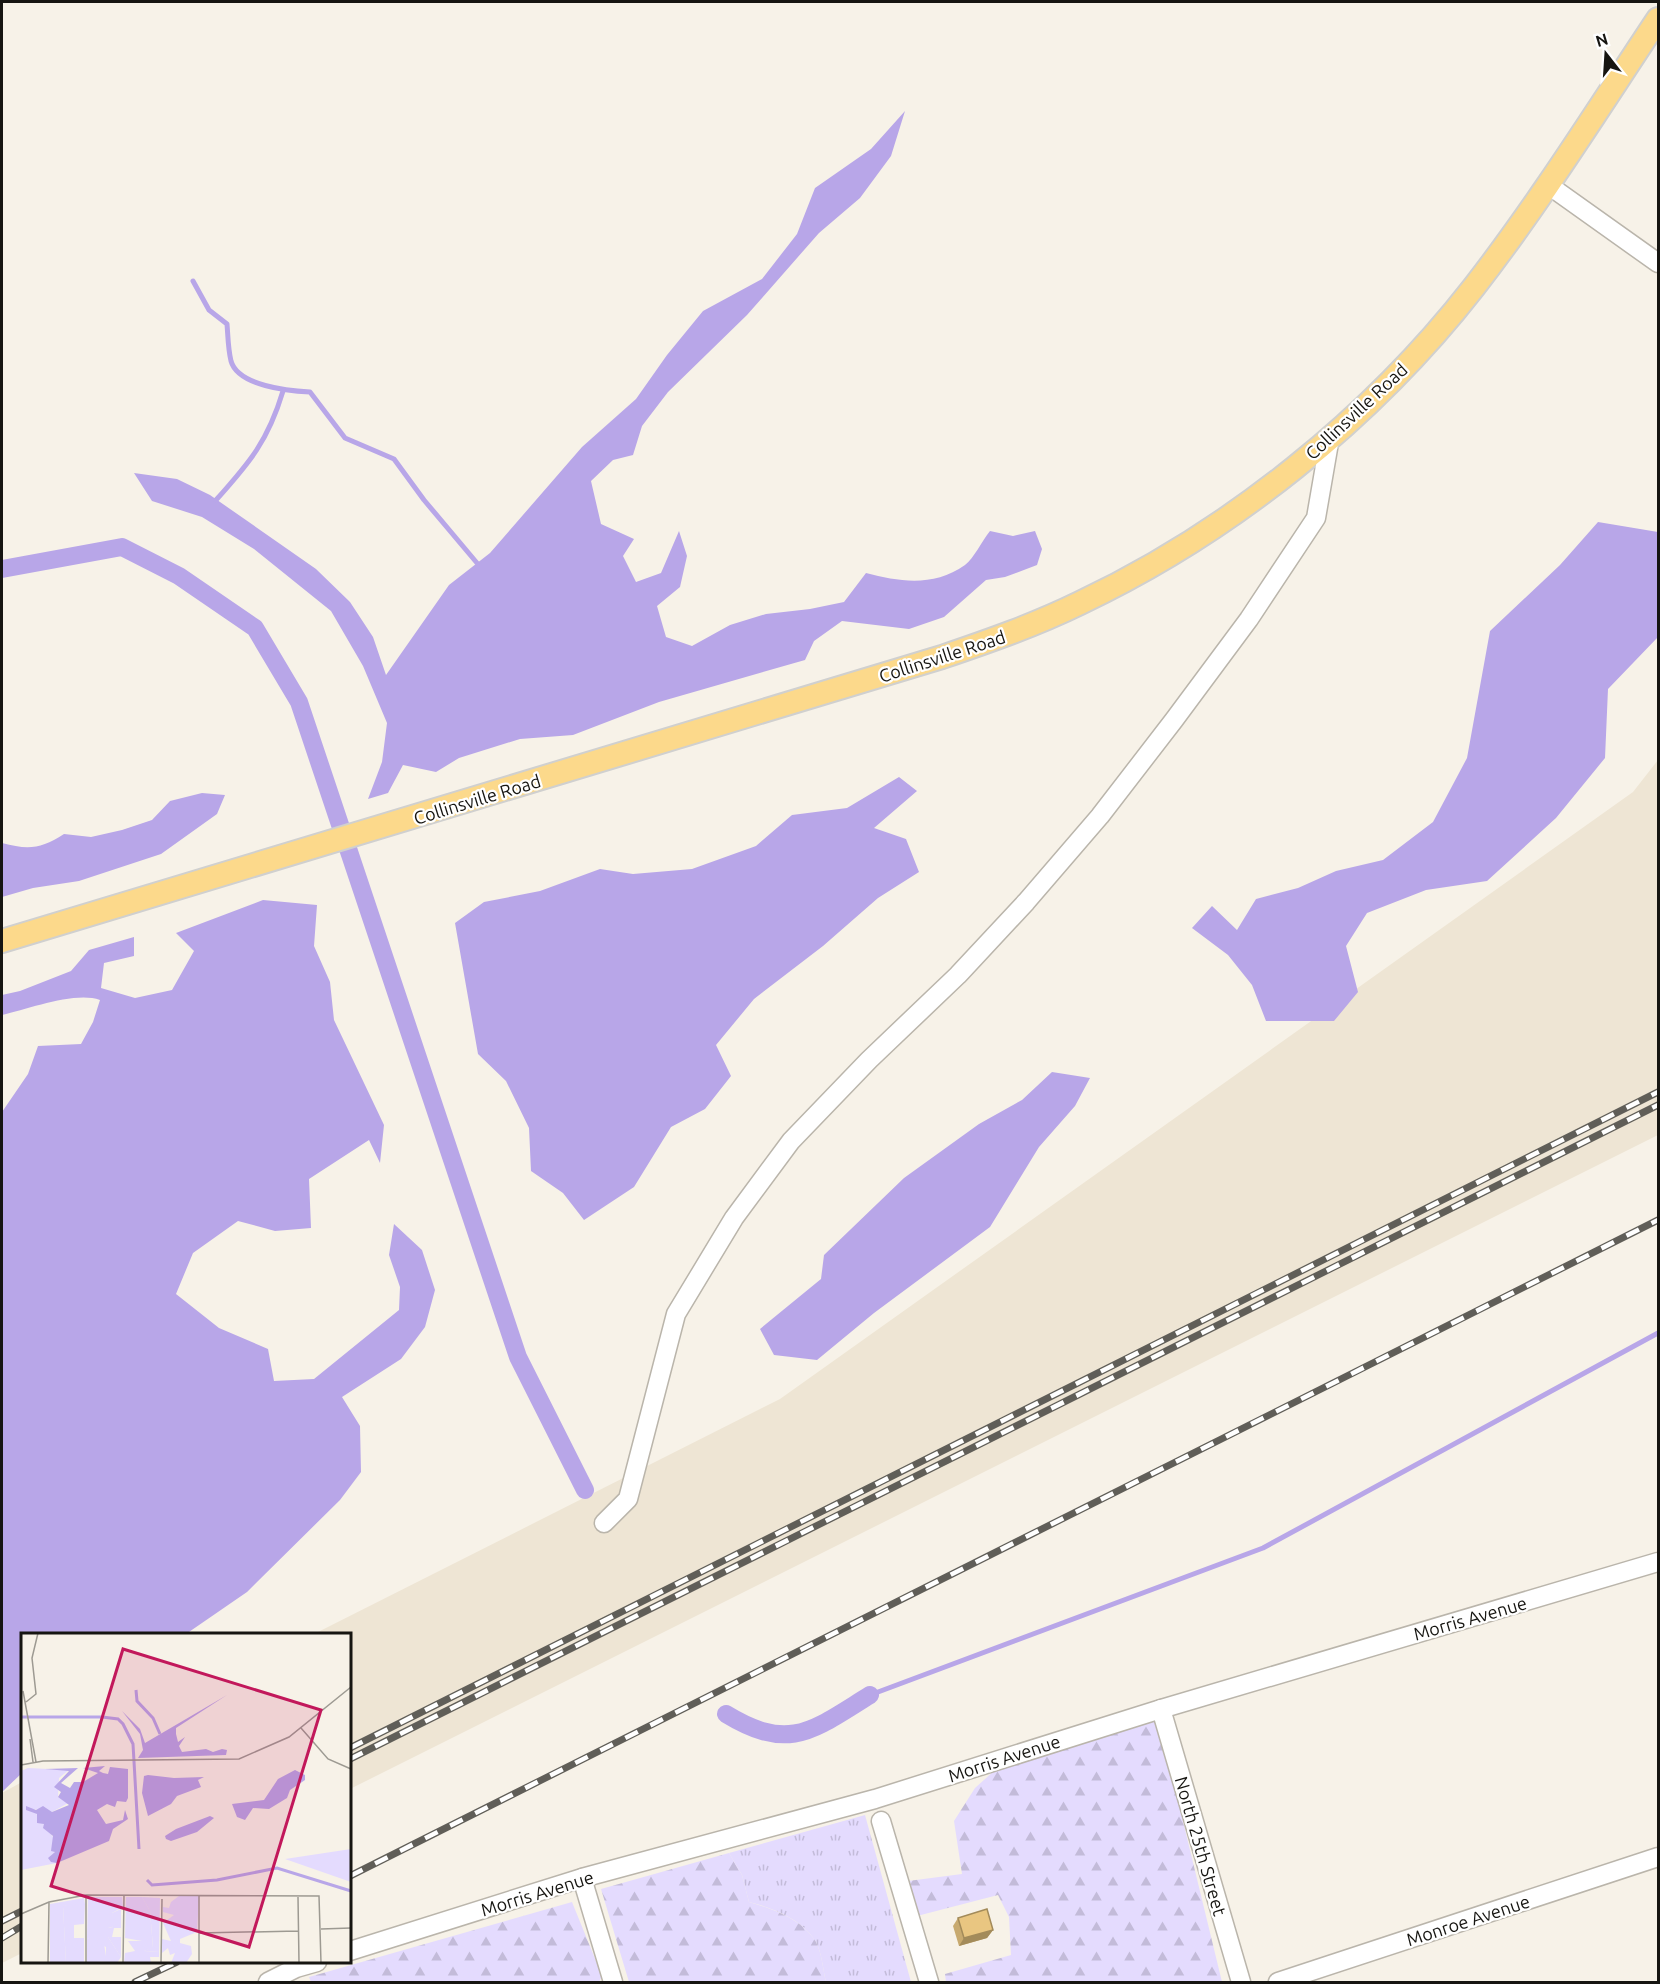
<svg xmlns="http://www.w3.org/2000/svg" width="1660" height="1984" font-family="Ubuntu,sans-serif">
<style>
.built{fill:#eee5d4}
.grass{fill:url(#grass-tufts)}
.forest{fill:url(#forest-firs)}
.water{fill:#b8a6e8}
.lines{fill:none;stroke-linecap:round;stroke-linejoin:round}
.stream{stroke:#b8a6e8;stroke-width:5}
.canal{stroke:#b8a6e8;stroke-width:18}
.minor-casing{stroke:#bab5ab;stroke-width:21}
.major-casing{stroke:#d0d0cf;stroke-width:26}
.minor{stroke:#fff;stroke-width:18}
.major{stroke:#fcd98b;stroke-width:22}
.rail-casing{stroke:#605e58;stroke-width:7}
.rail{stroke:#fff;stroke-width:4.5;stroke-dasharray:14;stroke-linecap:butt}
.wall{fill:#c8aa6f}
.shaded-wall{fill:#a38b5a}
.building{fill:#e9c681;stroke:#a38b5a;stroke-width:1.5}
.labels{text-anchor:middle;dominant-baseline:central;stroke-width:4.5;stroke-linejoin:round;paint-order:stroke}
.street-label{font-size:18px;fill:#161511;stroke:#fff}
.inset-river{fill:none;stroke:#b8a6e8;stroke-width:3}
.inset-road{fill:none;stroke:#9d9a92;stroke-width:1.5}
.view{fill:#c2185b;fill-opacity:0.15;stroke:#c2185b;stroke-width:3}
.inset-edge{fill:none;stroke:#161511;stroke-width:3}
</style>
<defs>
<pattern id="grass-tufts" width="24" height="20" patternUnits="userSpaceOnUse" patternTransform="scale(1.5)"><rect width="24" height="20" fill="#e4dbfe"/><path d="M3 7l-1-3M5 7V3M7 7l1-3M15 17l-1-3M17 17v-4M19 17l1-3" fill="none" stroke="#c3bbd9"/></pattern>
<pattern id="forest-firs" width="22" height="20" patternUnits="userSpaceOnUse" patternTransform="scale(1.5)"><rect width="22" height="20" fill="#e4dbfe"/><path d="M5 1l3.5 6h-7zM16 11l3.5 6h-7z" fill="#c3bbd9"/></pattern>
</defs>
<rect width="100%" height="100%" fill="#f7f2e8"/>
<g class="built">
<polygon points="1658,760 1658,1135 350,1789 350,1634 314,1634 780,1399 1633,792"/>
<polygon points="22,1782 22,1953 2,1963 2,1793"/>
</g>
<path class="grass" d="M865 1815 911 1982H826C823 1970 822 1953 816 1942 802 1919 773 1908 749 1902L742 1875 729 1853Z"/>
<g class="forest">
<polygon points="1156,1710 1222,1982 946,1982 945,1974 1011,1955 1009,1917 998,1895 917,1916 908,1881 962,1874 954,1821 975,1788 1004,1762"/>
<path d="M729 1853 742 1875 749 1902C773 1909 802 1919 816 1942 822 1953 823 1970 826 1982H629L601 1889Z"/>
<polygon points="572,1902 602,1976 599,1982 311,1982 309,1977"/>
</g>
<g class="water">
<path d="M905 111 891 156 860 198 819 233 747 315 668 392 642 426 633 455 613 460 591 481 601 524 634 539 623 556 636 582 661 573 679 531 687 556 680 587 657 606 666 637 692 646 730 625 766 614 810 609 844 602 866 573C900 582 934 587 965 565 974 558 982 541 990 531L1013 536 1035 531 1042 549 1037 565 1005 577 986 580 944 617 909 629 842 621 814 641 805 660 659 702 573 735 520 739 459 758 436 772 403 765 388 793 368 799 382 762 387 723 363 666 331 611 254 549 202 517 152 501 134 473 177 479 210 495 316 569 350 602 373 637 386 675 449 585 490 553 582 447 636 399 667 355 703 311 762 279 797 234 815 188 871 149Z"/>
<polygon points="1598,522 1658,532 1658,637 1608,689 1605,758 1556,818 1487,881 1426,890 1367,913 1346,946 1358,992 1334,1021 1266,1021 1252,985 1228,955 1192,928 1212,906 1237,930 1256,899 1298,888 1336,871 1383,860 1433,822 1467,758 1490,631 1560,565"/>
<polygon points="899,777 917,791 874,828 906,839 919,872 878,898 823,946 754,999 716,1045 731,1076 705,1109 671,1127 634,1187 584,1220 563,1193 531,1171 529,1128 506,1081 478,1054 455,923 484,902 540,891 600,869 633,874 692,869 756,846 792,815 847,808"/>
<path d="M202 793 225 795 217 814 161 854 79 881 33 888 2 897V843C28 850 41 849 64 834L91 837 122 830 152 820 170 801Z"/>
<path d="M263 900 317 905 314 946 330 982 334 1020 384 1125 380 1163 369 1140 309 1179 311 1228 275 1231 238 1221 193 1253 176 1294 219 1328 268 1349 274 1381 314 1379 399 1310 400 1287 389 1255 394 1224 422 1250 435 1290 425 1327 401 1359 342 1397 360 1426 361 1472 340 1500 247 1592 186 1634H22V1773L2 1792V1112L28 1074 38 1046 81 1044 93 1022 100 1000C75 991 29 1009 2 1015V995L20 991 71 971 89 950 134 937V956L104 963 101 988 135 998 172 990 194 951 176 933Z"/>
<polygon points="1052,1072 1090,1078 1075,1106 1039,1147 990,1227 874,1313 817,1360 774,1355 760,1329 821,1279 824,1255 904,1178 979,1124 1022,1100"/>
</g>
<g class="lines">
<g class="stream">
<path d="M193 281 209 310 227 324C228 336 228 349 231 361 238 386 289 391 310 392L345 438 394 459 424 500 477 563"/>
<path d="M216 500C250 462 268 441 283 391"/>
<polyline points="870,1695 1263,1548 1658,1333"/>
</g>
<g class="canal">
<polyline points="2,569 122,547 179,576 255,628 299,702 518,1357 585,1490"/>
<path d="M726 1714C790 1753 813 1730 870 1695"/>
</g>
<defs>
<g id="minor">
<polyline points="1547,184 1658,263"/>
<polyline points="604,1523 628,1499 676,1314 734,1218 791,1141 869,1060 958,975 1026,902 1100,816 1174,720 1249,619 1316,518 1330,437"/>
<polyline points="1161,1709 1241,1982"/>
<polyline points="881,1821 929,1982"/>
<polyline points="582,1878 613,1982"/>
<polyline points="350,1951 582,1878 875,1799 1161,1709 1658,1562"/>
<polyline points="268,1982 296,1968 317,1962"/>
<polyline points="1278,1982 1658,1857"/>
</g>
<path id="major" d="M2 941 942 657C989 641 1035 625 1080 603 1230 532 1372 418 1474 287 1540 202 1598 109 1658 19"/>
</defs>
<use href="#minor" class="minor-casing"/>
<use href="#major" class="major-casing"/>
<use href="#minor" class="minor"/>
<use href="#major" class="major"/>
<defs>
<g id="rail">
<polyline points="350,1748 1658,1092"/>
<polyline points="350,1759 1658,1105"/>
<polyline points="350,1876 1658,1220"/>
<polyline points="2,1921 22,1911"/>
<polyline points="2,1938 22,1926"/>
<polyline points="135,1982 177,1962"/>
</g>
</defs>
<use href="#rail" class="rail-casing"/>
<use href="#rail" class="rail"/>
</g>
<polygon class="wall" points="958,1918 993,1930 987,1938 959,1946 953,1926"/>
<polygon class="shaded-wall" points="993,1930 987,1938 959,1946 964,1938"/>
<polygon class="building" points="987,1909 993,1930 964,1938 958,1918"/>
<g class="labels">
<g class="street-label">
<text transform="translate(1356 411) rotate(-43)">Collinsville Road</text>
<text transform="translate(942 656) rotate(-18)">Collinsville Road</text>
<text transform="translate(477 799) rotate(-17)">Collinsville Road</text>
<text transform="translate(1470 1618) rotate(-16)">Morris Avenue</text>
<text transform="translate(1004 1758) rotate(-18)">Morris Avenue</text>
<text transform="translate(1201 1846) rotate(74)">North 25th Street</text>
<text transform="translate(537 1893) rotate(-17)">Morris Avenue</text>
<text transform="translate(1468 1920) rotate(-18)">Monroe Avenue</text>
</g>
</g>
<g transform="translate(21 1633)">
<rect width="330" height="330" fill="#f7f2e8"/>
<path d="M121 264 139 265 138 319 123 318 132 314 129 278ZM54 270 64 271 63 291 53 292V305H63V330H45L42 273ZM100 276V295H93L91 304H100V324L87 304V295L92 294 91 280ZM66 305 83 311 85 323 74 327 85 330H66Z" fill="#e4dbfe"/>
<path d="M7 135 48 137 38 145 37 164 49 169 31 179 12 176 32 204 34 219 28 225 36 230 0 237V138ZM330 216V249L264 226ZM158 263H178L176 299 159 306V310L170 313 171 321 165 330H150L154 320 149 322 147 315 141 320V306L150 308 142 290 153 282 142 279V274L148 275 150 269ZM67 264H101L102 274 91 280 95 293 87 295V304L100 324 96 330 74 328V323H85V314L66 305ZM105 264H121L129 278 132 315 123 318 138 319V324H129L130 330H103L104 320 114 318 107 308H121L104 305ZM63 265 64 271 42 273 45 330H29V271Z" fill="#e4dbfe"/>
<path d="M206 62 155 95V101L157 109 164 104 158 113 161 119 185 116 192 119 201 116 206 117 205 122 117 125 122 117 119 101 101 78 119 96 124 110ZM84 133 78 138 82 140 87 141 89 134 107 136V165L105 169 96 168 94 174 86 171 76 177 85 191 102 187 104 177 107 186 92 196 88 208 36 230 30 229 27 225 34 219 30 218 32 203 22 195 23 191 16 190V181L5 177V173L15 177 22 173 31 179 48 172 37 164 40 159 33 154 48 138 24 136 57 135 40 150 49 155 53 149H62L77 140 62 135ZM274 137 284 142V147L269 157 266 165 248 176 232 175 224 187 216 184 211 171 243 167 257 146ZM127 142 153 145 183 144 177 147 180 154 156 163 150 171 127 183 121 160 123 143ZM189 183 193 185 176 199 150 208 145 206 144 203 155 196Z" fill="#b8a6e8"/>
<path class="inset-river" d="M115 57 116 68 132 85 139 101M0 84H81L97 86 102 91 112 111 118 216M126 247 131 252 144 251M144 251 196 247 256 235 330 258"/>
<path class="inset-road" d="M2 58 15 129M5 69 15 61 11 25 17 0M280 95 307 126 330 136M9 106 12 129M0 132 22 128 218 126 268 104 330 54M277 264 278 330M0 281 28 269 65 262 298 263 300 330M300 296 330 295M178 300 277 298M27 330 28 269M65 330V262M102 330 103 262M140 330 141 266M178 330V263"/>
<path class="view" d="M102 16 300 77 228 314 30 253Z"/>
<rect width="330" height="330" class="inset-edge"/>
</g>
<rect width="1660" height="1984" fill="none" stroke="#161511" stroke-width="6"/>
<g transform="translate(1606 54) rotate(343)" stroke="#ffffff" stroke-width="4.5" paint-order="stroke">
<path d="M0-4.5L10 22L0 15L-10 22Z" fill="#161511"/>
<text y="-9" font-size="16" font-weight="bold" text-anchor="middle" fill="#161511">N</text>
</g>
</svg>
